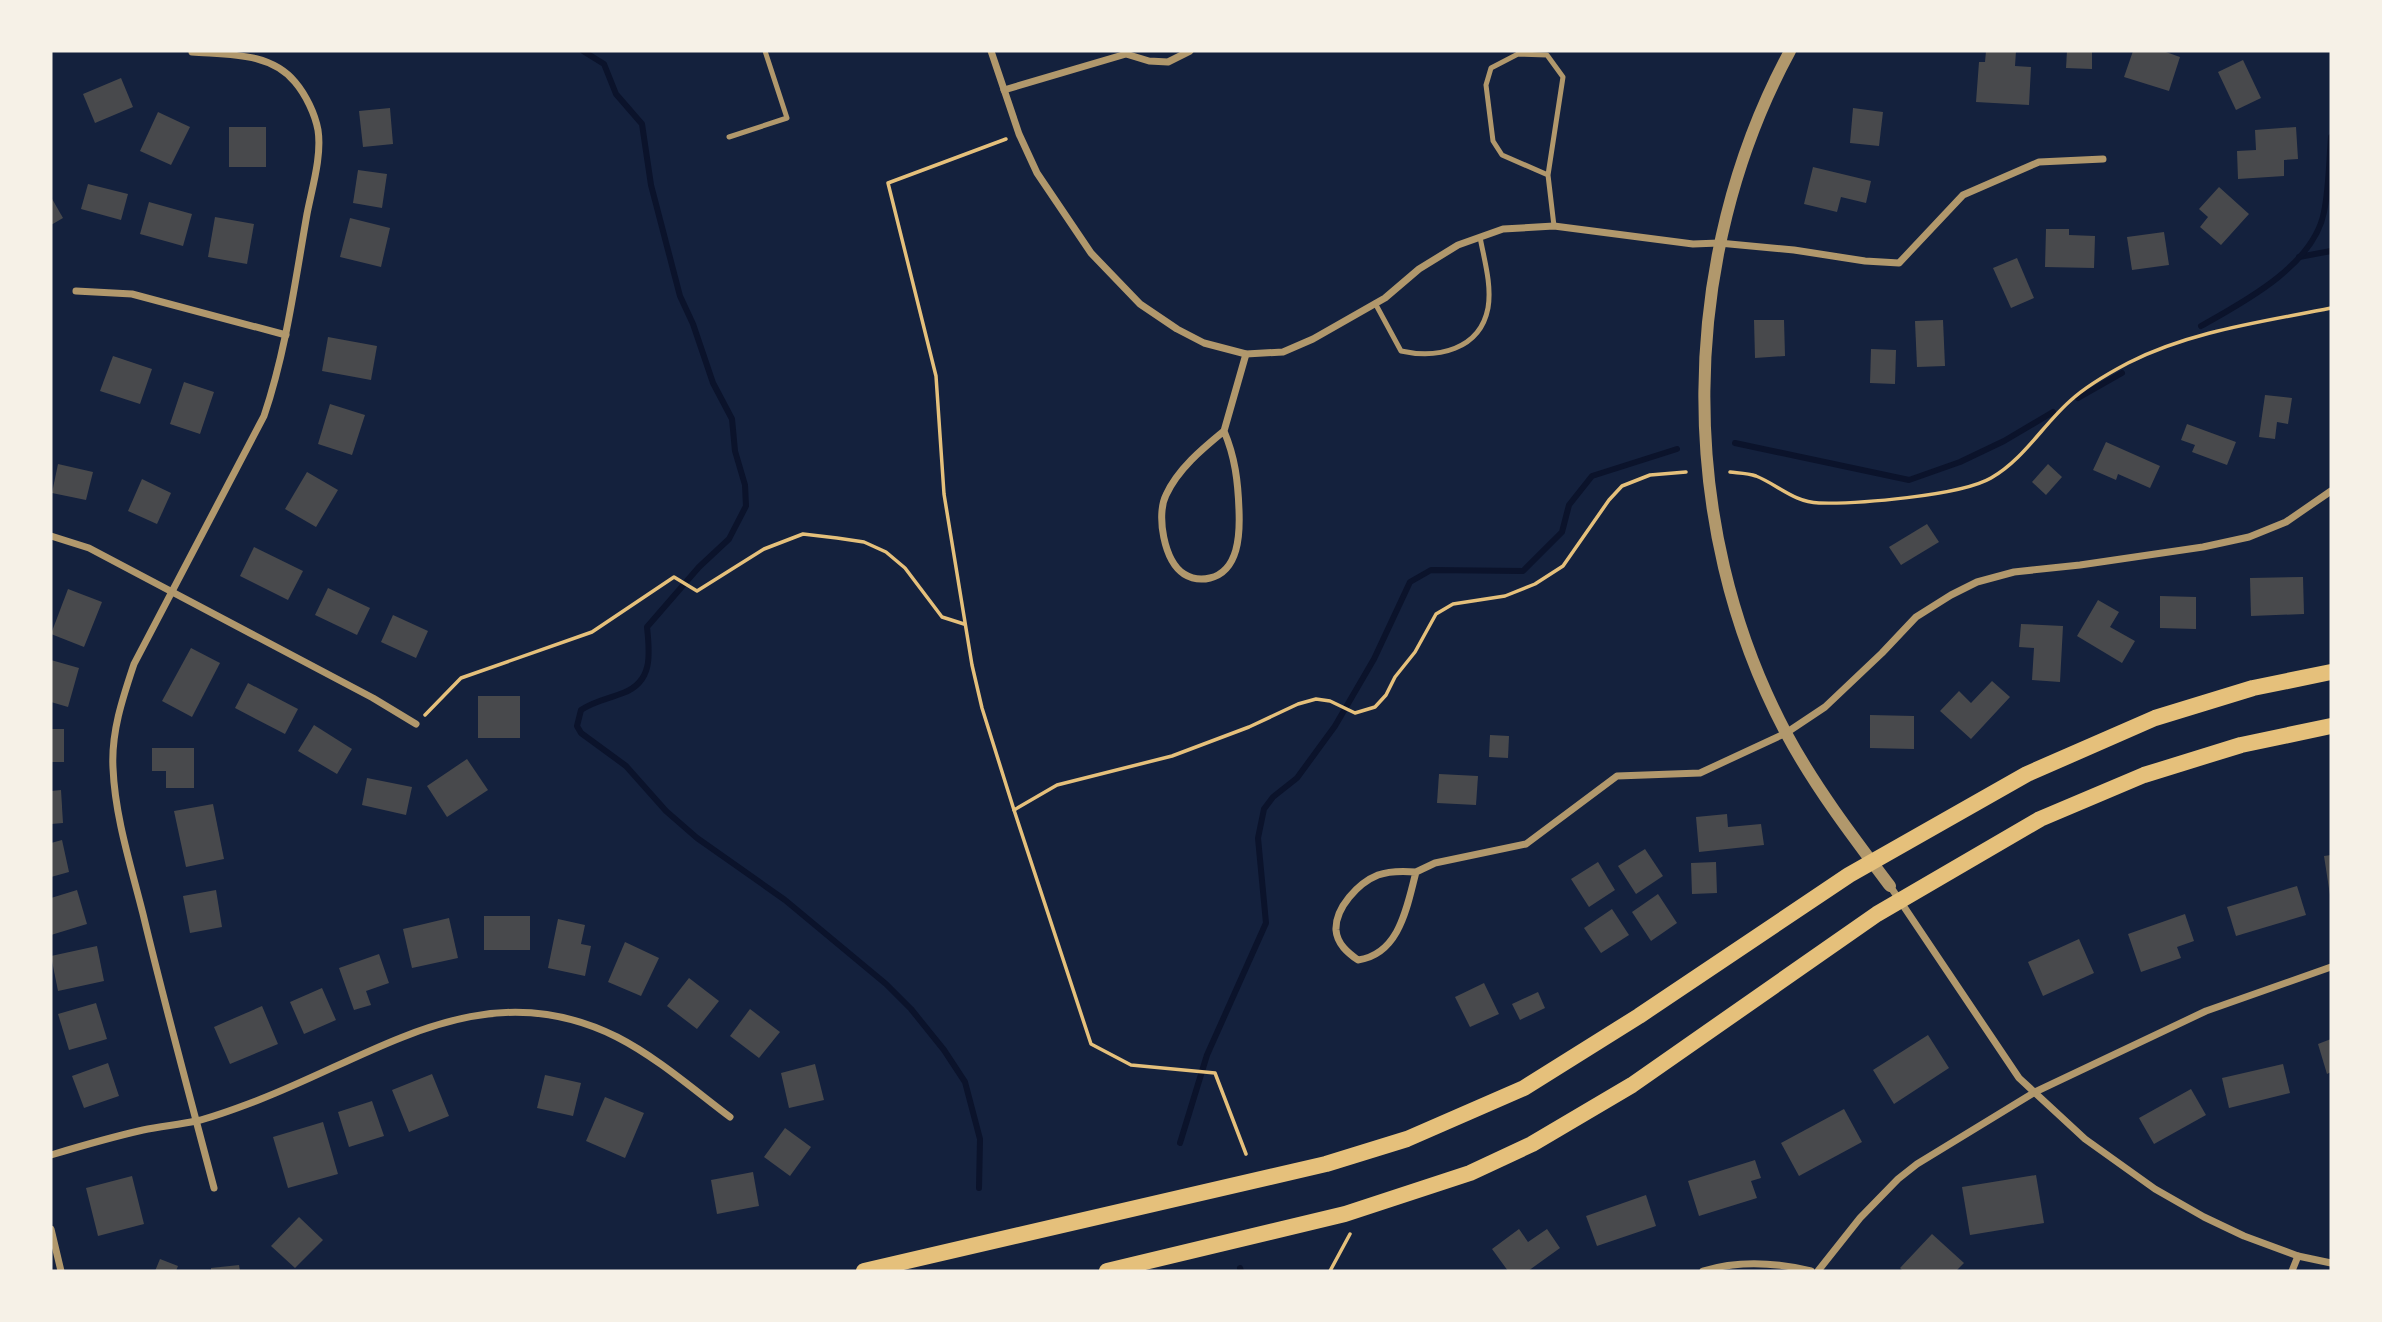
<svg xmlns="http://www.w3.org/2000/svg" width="2382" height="1322" font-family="Literata,serif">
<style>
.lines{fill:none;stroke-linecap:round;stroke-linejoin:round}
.stream{stroke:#0b132b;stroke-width:6}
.building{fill:#48494c}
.path{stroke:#e5c07b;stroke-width:3.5}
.service{stroke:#b1986c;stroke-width:5}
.minor{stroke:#b1986c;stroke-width:7}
.tertiary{stroke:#b1986c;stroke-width:12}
.primary{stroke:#e5c07b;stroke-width:16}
</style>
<rect width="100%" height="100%" fill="#14213d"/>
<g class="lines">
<g class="stream">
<path d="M583 51 604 64 616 94 642 124 651 185 680 296 693 324 713 383 732 419 735 451 745 485 746 506 729 539 699 567 647 627C650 654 653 682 623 693 608 699 594 701 581 710L577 726 581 733 626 766 666 811 697 838 785 900 886 984 911 1009 944 1050 965 1082 980 1139 979 1188"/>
<polyline points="2299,257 2331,251"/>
<path d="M2201 326C2244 302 2314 265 2324 212 2329 188 2329 161 2331 137"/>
<polyline points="2078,398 2122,373"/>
<polyline points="1735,443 1909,480 1960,462 2004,441 2053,412"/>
<polyline points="1180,1143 1207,1055 1266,923 1258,838 1264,809 1273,797 1297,778 1335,726 1374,659 1410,582 1431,570 1523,571 1562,532 1569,505 1592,476 1677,449"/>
<polyline points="1240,1268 1241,1271"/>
</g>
</g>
<g class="building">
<polygon points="1986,51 2016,51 2015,66 2031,67 2029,105 1976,102 1979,62 1985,62"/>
<polygon points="2067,51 2092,51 2092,69 2066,68"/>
<polygon points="2133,51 2163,51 2180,57 2169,91 2124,77"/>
<polygon points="2243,60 2261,98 2236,110 2218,72"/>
<polygon points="121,78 133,107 95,123 83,94"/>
<polygon points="390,108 393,144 363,147 359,111"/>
<polygon points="1853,108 1883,112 1879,146 1850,143"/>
<polygon points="158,112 190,127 171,165 140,151"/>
<rect x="229" y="127" width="37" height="40"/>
<polygon points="2296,127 2298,159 2284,160 2284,176 2238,179 2237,151 2256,150 2255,130"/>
<polygon points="1813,167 1871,181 1866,203 1841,197 1837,212 1804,204"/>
<polygon points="358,170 387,174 382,208 353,203"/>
<polygon points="88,184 128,194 121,220 81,209"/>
<polygon points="2219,187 2249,214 2221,245 2200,227 2208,217 2199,209"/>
<polygon points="51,197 63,218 51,225"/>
<polygon points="149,202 192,214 183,246 140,234"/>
<polygon points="215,217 254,224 247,264 208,257"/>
<polygon points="350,218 390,228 381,267 340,257"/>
<polygon points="2046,229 2069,229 2069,235 2095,236 2094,268 2045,267"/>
<polygon points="2164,232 2169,265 2132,270 2127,237"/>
<polygon points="2017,258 2034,298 2011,308 1993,268"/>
<polygon points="1754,320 1784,320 1785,356 1755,358"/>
<polygon points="1943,320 1945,366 1917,367 1915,321"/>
<polygon points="328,337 377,346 371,380 322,371"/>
<polygon points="1871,349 1896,350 1895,384 1870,383"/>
<polygon points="113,356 152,369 140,404 100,391"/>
<polygon points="184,382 214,392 200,434 170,424"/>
<polygon points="2265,395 2292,398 2288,424 2277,422 2275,439 2259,437"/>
<polygon points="330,404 365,415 352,455 318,444"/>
<polygon points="2187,424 2236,442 2227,465 2192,452 2195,445 2181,440"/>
<polygon points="2106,442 2160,466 2150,488 2118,474 2116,480 2093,470"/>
<polygon points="58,464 93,472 86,500 52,493"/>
<polygon points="2048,464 2062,477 2046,495 2032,482"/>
<polygon points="307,472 338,490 316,527 285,509"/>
<polygon points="142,479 171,493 157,524 128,511"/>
<polygon points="1927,524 1939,542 1901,565 1889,547"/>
<polygon points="254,547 303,571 288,600 240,576"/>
<polygon points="2303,577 2304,614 2251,616 2250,578"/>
<polygon points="328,588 370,608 357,635 315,615"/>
<polygon points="68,589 102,602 84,647 51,634"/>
<polygon points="2160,596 2196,597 2196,629 2160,628"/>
<polygon points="2098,600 2119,612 2110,627 2135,641 2122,663 2077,636"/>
<polygon points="393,615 428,631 416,658 381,642"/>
<polygon points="2021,624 2063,626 2060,682 2032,680 2034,648 2019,647"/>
<polygon points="191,648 220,663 192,717 162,701"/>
<polygon points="51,660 79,668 68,707 51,702"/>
<polygon points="1992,681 2010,697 1971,739 1940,711 1959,691 1971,703"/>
<polygon points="248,683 298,709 285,734 235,708"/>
<rect x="478" y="696" width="42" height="42"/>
<polygon points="1870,715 1914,716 1914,749 1870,748"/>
<polygon points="314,725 352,749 337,774 298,751"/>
<rect x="51" y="729" width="13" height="33"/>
<polygon points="1490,735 1509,736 1508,758 1489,757"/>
<polygon points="152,748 194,748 194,788 166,788 166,771 152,771"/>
<polygon points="467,759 488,790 447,817 427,786"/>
<polygon points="1439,774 1478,776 1476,805 1437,803"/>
<polygon points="367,778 412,787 406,815 362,805"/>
<polygon points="61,790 63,823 51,824 51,791"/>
<polygon points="213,804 224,859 186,867 174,811"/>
<polygon points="1727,814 1728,827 1761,824 1764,845 1699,852 1696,817"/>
<polygon points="62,840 69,872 51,877 51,843"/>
<polygon points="1645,849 1663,876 1636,894 1618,866"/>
<polygon points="2331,855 2331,895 2330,895 2324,856"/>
<polygon points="1598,862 1615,890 1589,907 1571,879"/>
<polygon points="1716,862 1717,893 1692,894 1691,863"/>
<polygon points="2297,886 2306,915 2236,936 2227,907"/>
<polygon points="77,890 87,924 51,935 51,898"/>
<polygon points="216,890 222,927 190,933 183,896"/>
<polygon points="1658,894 1677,923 1651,941 1632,912"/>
<polygon points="1612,909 1629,935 1601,953 1584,928"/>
<polygon points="2185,914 2194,941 2177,947 2181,958 2141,972 2128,934"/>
<rect x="484" y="916" width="46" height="34"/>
<polygon points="449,918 458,958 412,968 403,929"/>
<polygon points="558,919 585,925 581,944 591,946 585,976 548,968"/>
<polygon points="2079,939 2094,973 2043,996 2028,962"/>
<polygon points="625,942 659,958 641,996 608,982"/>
<polygon points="97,946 104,981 58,991 51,956"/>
<polygon points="379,954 389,983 366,991 371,1005 354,1010 339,968"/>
<polygon points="689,978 719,1001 697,1029 667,1006"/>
<polygon points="1484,983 1499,1014 1470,1027 1455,997"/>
<polygon points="322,988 336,1020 304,1034 290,1002"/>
<polygon points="1538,992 1545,1008 1520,1020 1512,1004"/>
<polygon points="96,1003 107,1039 69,1050 58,1014"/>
<polygon points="262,1006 278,1044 230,1064 214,1027"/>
<polygon points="750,1009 780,1032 759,1058 730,1036"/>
<polygon points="1928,1035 1949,1068 1894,1104 1873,1070"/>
<polygon points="2331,1039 2331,1072 2327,1074 2318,1044"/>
<polygon points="108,1063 119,1096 84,1108 72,1076"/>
<polygon points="815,1064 824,1100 789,1108 781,1073"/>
<polygon points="2283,1064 2290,1093 2229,1108 2222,1078"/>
<polygon points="432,1074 449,1116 409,1132 392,1090"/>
<polygon points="545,1075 581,1083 573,1116 537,1108"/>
<polygon points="2191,1089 2206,1115 2154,1144 2139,1118"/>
<polygon points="605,1097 644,1113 625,1158 586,1141"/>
<polygon points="372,1101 384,1136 349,1147 338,1112"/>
<polygon points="1844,1109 1862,1142 1799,1176 1781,1143"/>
<polygon points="323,1122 338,1174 288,1188 273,1137"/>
<polygon points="785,1128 811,1147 790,1176 764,1157"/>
<polygon points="1755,1160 1761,1178 1751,1181 1757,1198 1699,1216 1688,1181"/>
<polygon points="753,1172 759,1206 717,1214 711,1180"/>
<polygon points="2036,1175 2044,1223 1970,1235 1962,1187"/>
<polygon points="132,1176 144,1224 98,1236 86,1188"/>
<polygon points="1646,1195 1656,1226 1597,1246 1586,1216"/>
<polygon points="299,1217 323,1240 295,1268 271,1246"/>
<polygon points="1519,1229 1528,1242 1547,1229 1560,1248 1528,1271 1508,1271 1492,1249"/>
<polygon points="1932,1234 1964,1263 1956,1271 1903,1271 1900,1268"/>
<polygon points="160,1259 178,1266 176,1271 155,1271"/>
<polygon points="239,1265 240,1271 211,1271 211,1268"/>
</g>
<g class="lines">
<g class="path">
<polyline points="1006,139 888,183 936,376 944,494 972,665 982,708 1014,810"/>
<path d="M1730 472C1738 473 1748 473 1756 476 1778 485 1794 502 1819 503 1856 504 1960 496 1991 478 2023 460 2043 425 2070 401 2084 388 2111 372 2128 363 2191 331 2262 322 2331 308"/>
<polyline points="425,715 461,678 592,632 674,577 697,591 764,549 803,534 837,538 864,542 886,552 905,568 942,617 964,624"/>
<polyline points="1246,1154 1215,1073 1131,1065 1091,1044 1014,810 1057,785 1172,756 1249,727 1298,704 1316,699 1330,701 1355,713 1375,707 1386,695 1395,677 1415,652 1436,614 1453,604 1505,596 1535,584 1563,566 1609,500 1622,486 1650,475 1686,472"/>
<polyline points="1330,1271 1350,1234"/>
</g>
<g class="service">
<polyline points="729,137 787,118 765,51"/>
<polyline points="1548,175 1502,155 1493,141 1486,85 1491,68 1518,54 1547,55 1563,77 1548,175 1554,226"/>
<path d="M1375 303 1401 351C1437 359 1480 350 1488 308 1492 285 1484 259 1480 237"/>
</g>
<g class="minor">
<polyline points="991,51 1019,134 1037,173 1091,253 1140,304 1177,329 1204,343 1246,354 1283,352 1313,339 1385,298 1419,269 1458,245 1503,229 1554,226 1693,244 1719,243 1794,250 1865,261 1899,263 1963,195 2039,162 2103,159"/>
<path d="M192 52C228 55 270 52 295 82 306 95 315 114 318 130 322 156 312 188 307 214 295 282 286 351 264 416L134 664C123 697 111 732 113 768 115 817 131 866 143 914 165 1006 190 1097 214 1188"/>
<polyline points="1004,90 1126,54 1149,61 1168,62 1190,51"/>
<polyline points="76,291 132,294 286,335"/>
<path d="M1224 431C1202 449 1178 469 1166 495 1156 515 1164 561 1184 574 1192 579 1202 580 1210 578 1239 571 1240 534 1239 510 1238 481 1235 457 1224 431L1246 354"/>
<polyline points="51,536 89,548 373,698 416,724"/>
<path d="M1416 872C1404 871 1389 871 1378 875 1358 883 1335 908 1336 930 1337 944 1348 953 1358 960 1400 954 1407 906 1416 872L1435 863 1526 844 1617 776 1700 773 1786 733 1825 707 1882 653 1916 617 1951 595 1977 582 2014 572 2080 565 2203 547 2249 537 2286 522 2331 491"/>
<polyline points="1890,886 2019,1078 2085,1139 2155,1189 2204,1217 2244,1236 2298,1256 2331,1263"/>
<path d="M51 1155C81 1146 112 1137 143 1130 160 1126 178 1125 196 1121 217 1116 240 1107 261 1099 381 1052 486 971 617 1037 658 1058 694 1090 730 1117"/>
<polyline points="51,1229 61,1271"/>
<path d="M1703 1271C1739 1260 1774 1262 1811 1271"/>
<polyline points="1818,1271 1860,1218 1898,1179 1917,1164 2035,1092 2206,1011 2331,967"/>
<polyline points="2292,1271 2298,1256"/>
</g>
<path class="tertiary" d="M1790 51C1678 258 1675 524 1786 733 1815 787 1853 837 1890 886"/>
<g class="primary">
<polyline points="864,1271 1326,1164 1407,1139 1524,1088 1639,1016 1849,875 2027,774 2155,718 2253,688 2331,672"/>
<polyline points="1107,1271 1345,1214 1470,1173 1532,1144 1632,1085 1877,914 2040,819 2144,775 2241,745 2331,726"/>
</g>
</g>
<rect width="2382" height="1322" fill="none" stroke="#f6f1e7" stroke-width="105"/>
</svg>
